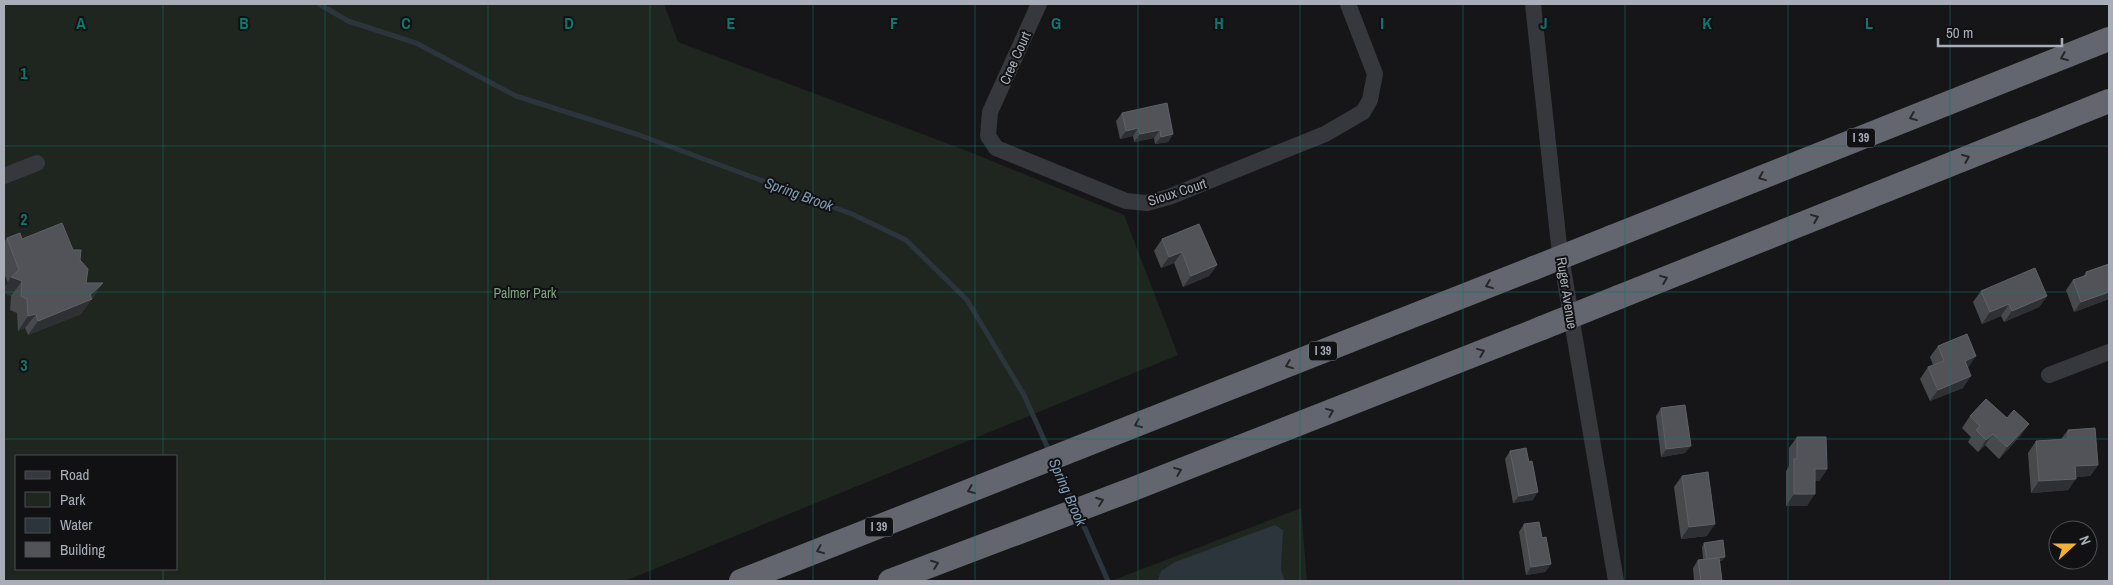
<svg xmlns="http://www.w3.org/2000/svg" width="2113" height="585" font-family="'Archivo Narrow',sans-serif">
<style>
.green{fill:#1e261f;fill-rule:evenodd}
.water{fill:#2c353c}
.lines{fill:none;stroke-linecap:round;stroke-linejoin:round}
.stream{stroke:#2c353c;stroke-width:5}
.minor{stroke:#37383d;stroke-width:16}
.highway{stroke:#63666e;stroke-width:24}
.highway-bridge{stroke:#63666e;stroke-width:24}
.wall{fill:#47494d}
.shaded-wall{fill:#2f3033}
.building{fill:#525359;stroke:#5f6168}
.oneway{stroke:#26262a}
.grid{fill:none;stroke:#0f766e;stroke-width:1;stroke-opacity:0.55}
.labels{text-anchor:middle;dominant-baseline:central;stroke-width:4;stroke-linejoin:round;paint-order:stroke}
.shield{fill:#111113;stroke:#7b7e86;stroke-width:1}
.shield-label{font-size:12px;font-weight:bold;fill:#a8adb8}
.street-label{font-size:14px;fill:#a8adb8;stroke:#111113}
.park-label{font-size:14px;fill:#7fa381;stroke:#111113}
.water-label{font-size:15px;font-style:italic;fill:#7f9bb3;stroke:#111113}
.grid-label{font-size:16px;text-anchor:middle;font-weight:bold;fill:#0f766e;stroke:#111113;stroke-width:4;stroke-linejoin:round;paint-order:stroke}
</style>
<rect width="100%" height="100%" fill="#161618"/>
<g class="green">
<path d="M4 4H664L678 42 970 152 1124 215 1178 355 625 581H4ZM16 456H176V569H16Z"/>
<polygon points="1301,508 1307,581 1111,581"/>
</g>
<polygon class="water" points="1275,525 1283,530 1281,570 1285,581 1160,581 1158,579 1161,571 1175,562"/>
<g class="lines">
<g class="stream">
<polyline points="319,4 348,21 416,43 516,96 639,135 852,214 906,240 967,300 1024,395 1050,453"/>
<polyline points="1055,463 1074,505"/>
<polyline points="1079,515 1108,581"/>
</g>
<g class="minor">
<polyline points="1039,4 990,112 988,136 996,148 1126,201 1147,203 1169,197 1325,134 1363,112 1370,100 1375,74 1348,4"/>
<polyline points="1533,4 1559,245 1616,581"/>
<polyline points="4,176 37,163"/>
<polyline points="2049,375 2109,352"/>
</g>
<g class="highway">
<polyline points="1612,237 2109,39"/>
<polyline points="1619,297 2109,101"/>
<polyline points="741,581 1534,268"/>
<polyline points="890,581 1133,489 1542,328"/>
</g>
<g class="highway-bridge">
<polyline points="1534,268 1612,237"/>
<polyline points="1542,328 1619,297"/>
</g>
</g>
<g class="wall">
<polygon points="1122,113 1173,134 1168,142 1155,144 1154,138 1134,142 1133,136 1120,139 1116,121"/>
<polygon points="7,238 22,239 73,250 80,260 86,283 103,283 81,314 28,335 25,328 18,331 17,313 10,310 11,296 4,293 4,288 8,283 4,273 4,242"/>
<polygon points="1162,239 1217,265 1209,276 1183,287 1174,263 1161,268 1154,251"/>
<polygon points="2109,264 2109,299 2074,312 2066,290 2073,280 2083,277 2086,272"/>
<polygon points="1981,291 2047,296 2039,307 2004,322 2001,316 1982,324 1973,302"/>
<polygon points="1938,346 1968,368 1963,388 1930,401 1920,379 1928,367 1933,365 1930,357"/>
<polygon points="1661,408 1685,453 1661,457 1656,416"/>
<polygon points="1970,416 2021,435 1999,459 1985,445 1978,452 1968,442 1971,437 1962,428"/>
<polygon points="2068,430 2098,465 2090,476 2076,477 2068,490 2031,493 2028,453 2036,441 2061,439"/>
<polygon points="1797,437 1827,469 1819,481 1815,481 1807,506 1786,506 1786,471 1789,466 1789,448"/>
<polygon points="1510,451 1529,462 1533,500 1513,503 1505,459"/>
<polygon points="1682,476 1707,536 1681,539 1674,487"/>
<polygon points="1524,524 1542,538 1551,564 1545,572 1526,575 1519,532"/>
<polygon points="1704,543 1722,561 1720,561 1722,581 1694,581 1693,568 1698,560 1703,559 1702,547"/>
</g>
<g class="shaded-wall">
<polygon points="1138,128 1133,136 1120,139 1126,131"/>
<polygon points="1160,130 1154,138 1134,142 1140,134"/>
<polygon points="1173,134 1168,142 1155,144 1161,137"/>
<polygon points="1182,252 1174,263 1161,268 1169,257"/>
<polygon points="1217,265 1209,276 1183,287 1191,276"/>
<polygon points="11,277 22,281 11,296 4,293 4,288"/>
<polygon points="103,283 93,298 90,300 92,299 81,314 28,335 38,321 90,295"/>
<polygon points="2109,292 2109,299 2074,312 2081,302"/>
<polygon points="2047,296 2039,307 2004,322 2012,311"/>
<polygon points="2009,304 2001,316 1982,324 1990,312"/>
<polygon points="36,314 25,328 18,331 28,316"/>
<polygon points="1976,356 1968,368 1957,373 1965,361"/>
<polygon points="1971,376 1963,388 1930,401 1938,390"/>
<polygon points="2029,424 2021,435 1999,459 2007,447"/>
<polygon points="1993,434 1985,445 1978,452 1986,440"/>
<polygon points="1691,446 1685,453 1661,457 1666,449"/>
<polygon points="2098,465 2090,476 2067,478 2075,466"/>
<polygon points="1815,469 1827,469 1819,481 1807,481"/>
<polygon points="2076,479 2068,490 2031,493 2039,481"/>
<polygon points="1538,492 1533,500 1513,503 1519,496"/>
<polygon points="1794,494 1815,494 1807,506 1786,506"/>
<polygon points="1715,524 1707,536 1681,539 1689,527"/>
<polygon points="1725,557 1722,561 1704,564 1707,560"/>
<polygon points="1551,564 1545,572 1526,575 1531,567"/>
</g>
<g class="building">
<polygon points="1167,103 1173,134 1161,137 1160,130 1140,134 1138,128 1126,131 1122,113"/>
<polygon points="62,223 73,250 81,250 80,260 88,269 86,283 103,283 90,295 92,299 38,321 36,314 28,316 27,299 21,296 22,281 11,277 19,270 7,238 20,233 22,239"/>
<polygon points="1199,224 1217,265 1191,276 1182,252 1169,257 1162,239"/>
<polygon points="2109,264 2109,292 2081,302 2073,280 2087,275 2086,272"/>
<polygon points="2035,268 2047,296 2012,311 2009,304 1990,312 1981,291"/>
<polygon points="1967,334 1976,356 1965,361 1971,376 1938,390 1928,367 1944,361 1938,346"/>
<polygon points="1986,399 2007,418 2014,410 2029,424 2007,447 1993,434 1986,440 1976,430 1980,426 1970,416"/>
<polygon points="1685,405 1691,446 1666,449 1661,408"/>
<polygon points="2095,428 2098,465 2075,466 2076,479 2039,481 2036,441 2068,439 2068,430"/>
<polygon points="1797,437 1826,437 1827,469 1815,469 1815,494 1794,494 1794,459 1797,459"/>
<polygon points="1526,448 1529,462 1532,461 1538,492 1519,496 1510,451"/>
<polygon points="1708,472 1715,524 1689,527 1682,476"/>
<polygon points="1539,522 1542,538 1546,537 1551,564 1531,567 1524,524"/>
<polygon points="1723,540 1725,557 1707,559 1704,543"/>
<polygon points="1719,558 1722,581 1701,581 1698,560"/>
</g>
<defs><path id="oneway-chevron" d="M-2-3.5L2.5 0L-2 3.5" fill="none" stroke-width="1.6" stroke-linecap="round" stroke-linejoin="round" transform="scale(1.25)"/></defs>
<g class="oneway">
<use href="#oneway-chevron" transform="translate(2064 57) rotate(158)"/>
<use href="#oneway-chevron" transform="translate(1913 117) rotate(158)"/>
<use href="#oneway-chevron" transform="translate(1966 158) rotate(-22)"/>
<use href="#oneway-chevron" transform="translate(1762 177) rotate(158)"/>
<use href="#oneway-chevron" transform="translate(1815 218) rotate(-22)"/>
<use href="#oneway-chevron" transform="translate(1664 279) rotate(-22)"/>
<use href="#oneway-chevron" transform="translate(1489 285) rotate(158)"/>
<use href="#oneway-chevron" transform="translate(1481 352) rotate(-22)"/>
<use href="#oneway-chevron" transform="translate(1289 365) rotate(158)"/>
<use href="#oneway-chevron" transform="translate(1330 412) rotate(-22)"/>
<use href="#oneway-chevron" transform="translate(1138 424) rotate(158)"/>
<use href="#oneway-chevron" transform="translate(1178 471) rotate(-22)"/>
<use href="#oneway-chevron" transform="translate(971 490) rotate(158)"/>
<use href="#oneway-chevron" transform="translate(1100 501) rotate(-20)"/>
<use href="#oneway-chevron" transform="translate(820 550) rotate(158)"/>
<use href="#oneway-chevron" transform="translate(935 564) rotate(-21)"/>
</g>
<path class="grid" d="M163 4V456M325 4V581M488 4V581M650 4V581M813 4V581M975 4V581M1138 4V581M1300 4V581M1463 4V581M1625 4V581M1788 4V581M1950 4V581M4 146H2109M4 292H2109M4 439H2109M163 569V581"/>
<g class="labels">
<g class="shield">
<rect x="1847" y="128.5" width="28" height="19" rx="4"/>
<rect x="1309" y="341.5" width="28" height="19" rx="4"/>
<rect x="865" y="517.5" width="28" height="19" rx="4"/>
</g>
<g class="shield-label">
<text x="1861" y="138">I 39</text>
<text x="1323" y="351">I 39</text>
<text x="879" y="527">I 39</text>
</g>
<g class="street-label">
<text transform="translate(1015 58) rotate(-66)">Cree Court</text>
<text transform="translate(1177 192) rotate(-18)">Sioux Court</text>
<text transform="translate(1567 293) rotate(81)">Ruger Avenue</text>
</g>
<g class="park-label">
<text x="525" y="293">Palmer Park</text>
</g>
<g class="water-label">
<text transform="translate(799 194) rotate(20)">Spring Brook</text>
<text transform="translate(1068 492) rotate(66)">Spring Brook</text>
</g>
</g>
<g class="grid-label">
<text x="81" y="29">A</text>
<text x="244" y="29">B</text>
<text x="406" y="29">C</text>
<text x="569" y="29">D</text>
<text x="731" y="29">E</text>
<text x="894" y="29">F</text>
<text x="1056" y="29">G</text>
<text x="1219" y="29">H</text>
<text x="1382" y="29">I</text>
<text x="1544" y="29">J</text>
<text x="1707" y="29">K</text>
<text x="1869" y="29">L</text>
<text x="24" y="79">1</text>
<text x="24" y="225">2</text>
<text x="24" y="371">3</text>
</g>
<rect width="2113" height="585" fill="none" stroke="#a8adb8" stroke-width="10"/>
<rect x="15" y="455" width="162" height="115" fill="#111113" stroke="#4d4f55"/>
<rect x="25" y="471" width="25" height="8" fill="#37383d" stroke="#4d4f55"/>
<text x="60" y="480" font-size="15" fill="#a8adb8">Road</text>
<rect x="25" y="492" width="25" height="15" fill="#1e261f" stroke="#4d4f55"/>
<text x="60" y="505" font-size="15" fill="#a8adb8">Park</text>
<rect x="25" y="518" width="25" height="15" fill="#2c353c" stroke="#4d4f55"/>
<text x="60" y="530" font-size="15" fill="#a8adb8">Water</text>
<rect x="25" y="542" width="25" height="15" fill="#525359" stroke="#4d4f55"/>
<text x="60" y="555" font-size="15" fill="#a8adb8">Building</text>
<g transform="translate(2073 545) rotate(69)"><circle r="24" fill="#111113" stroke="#4d4f55"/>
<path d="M0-4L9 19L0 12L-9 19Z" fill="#f2b134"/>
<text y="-8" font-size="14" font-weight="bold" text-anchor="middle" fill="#a8adb8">N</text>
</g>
<path d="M1938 38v8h124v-8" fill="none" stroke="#a8adb8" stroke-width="2.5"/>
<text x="1946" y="38" font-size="15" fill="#a8adb8" stroke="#111113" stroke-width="4" paint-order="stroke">50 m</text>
</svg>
